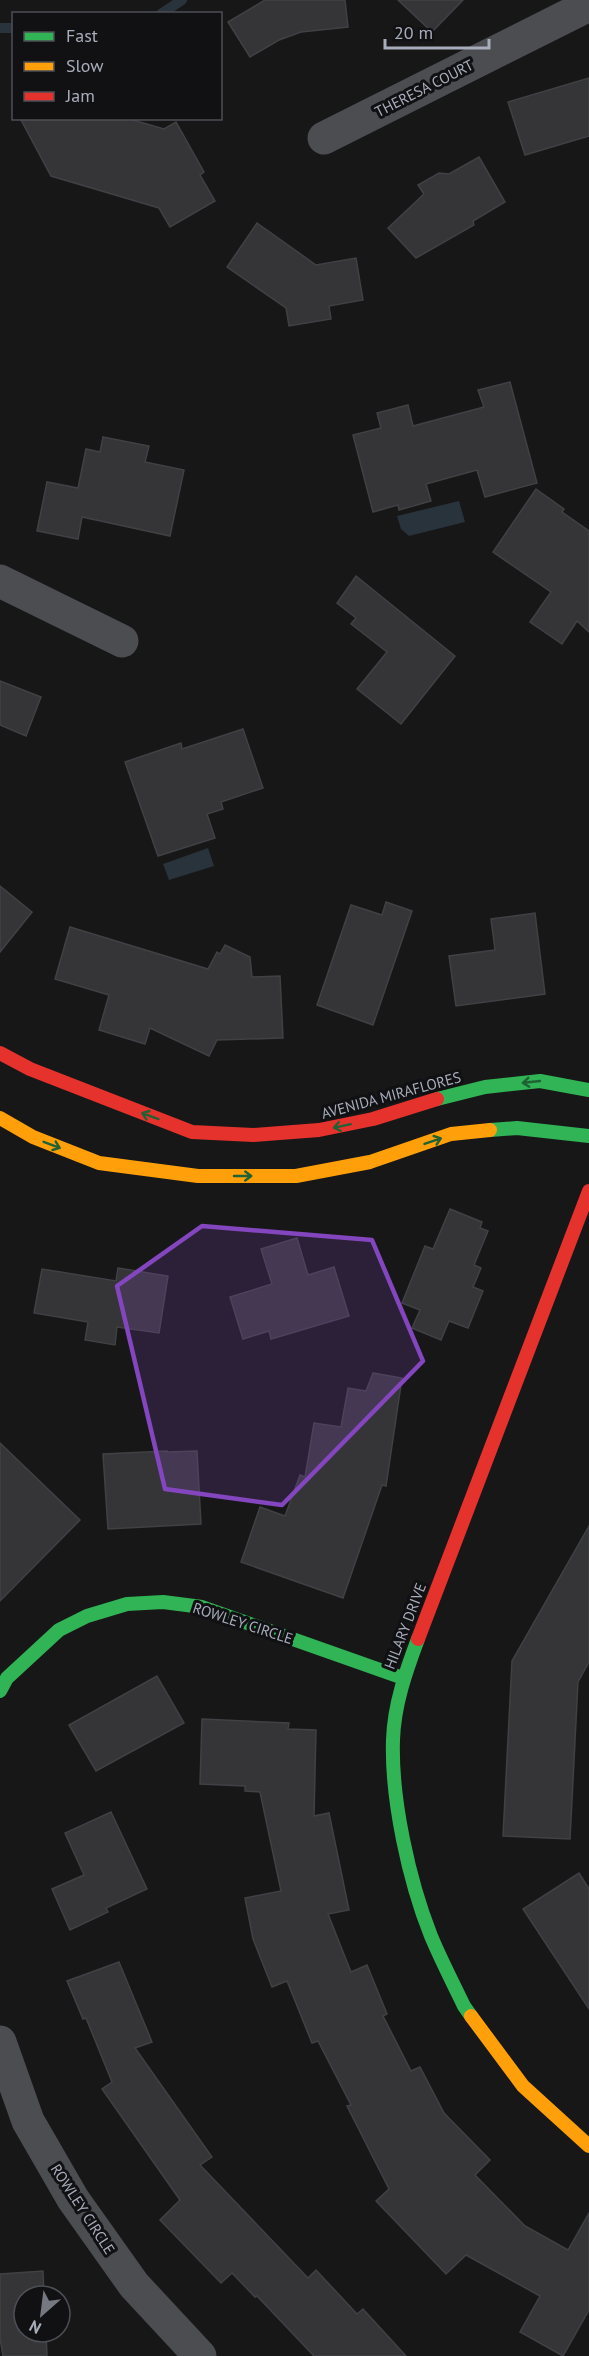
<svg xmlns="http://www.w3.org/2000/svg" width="589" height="2356" font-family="'PT Sans',sans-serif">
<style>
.water{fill:#29333b}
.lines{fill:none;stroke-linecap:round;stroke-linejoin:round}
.stream{stroke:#29333b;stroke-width:10}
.building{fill:#353537;stroke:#404144;stroke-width:1.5}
.street{stroke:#4b4d51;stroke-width:33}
.fast{stroke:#30b455;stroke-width:14}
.slow{stroke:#ff9f0a;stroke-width:14}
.jam{stroke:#e5322d;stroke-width:14}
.oneway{stroke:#206234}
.marked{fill:#8446be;fill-opacity:0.2;stroke:#8446be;stroke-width:4.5;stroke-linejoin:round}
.labels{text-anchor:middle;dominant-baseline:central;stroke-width:6;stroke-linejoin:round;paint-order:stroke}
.street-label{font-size:15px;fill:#a7adba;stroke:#111114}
</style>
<rect width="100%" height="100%" fill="#171718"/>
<g class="water">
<polygon points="459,501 465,522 409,536 401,529 397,516"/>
<polygon points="208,848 214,866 169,880 163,864"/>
</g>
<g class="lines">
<g class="stream">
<polyline points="161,14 182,0"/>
<polyline points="0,28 14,28"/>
</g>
</g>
<g class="building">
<polygon points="265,0 345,0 348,27 301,32 279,40 250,57 228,22"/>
<polygon points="398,0 463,0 432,32"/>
<polygon points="589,78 589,136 525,155 508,102"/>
<polygon points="20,118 126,118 164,129 176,122 204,172 200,175 215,201 170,227 159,208 51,176"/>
<polygon points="479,157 505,202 473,221 474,225 416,258 388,228 424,194 418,185 439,173 449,174"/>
<polygon points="257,223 316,265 356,258 363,300 329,306 331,319 289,326 286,308 227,267"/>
<polygon points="510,382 537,483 485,497 477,470 426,484 431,501 399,510 398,505 373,512 353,435 381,428 377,413 408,405 413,426 484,407 478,390"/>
<polygon points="103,437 149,446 145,462 184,470 170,536 82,517 78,539 37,531 47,482 78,488 86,449 100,452"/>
<polygon points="536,489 564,509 562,512 589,531 589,632 577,621 562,644 530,622 551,592 493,552"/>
<polygon points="356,576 455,656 401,724 357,689 387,652 351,624 356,618 337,603"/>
<polygon points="0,681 41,697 26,736 0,725"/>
<polygon points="243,729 263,788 221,802 223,809 207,814 215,838 158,856 125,762 181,743 182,749"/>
<polygon points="0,886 32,912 0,952"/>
<polygon points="386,902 412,911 373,1025 317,1005 351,905 382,915"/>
<polygon points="535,913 545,994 456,1006 449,956 495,950 491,919"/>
<polygon points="70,927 208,969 217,952 220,954 225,945 250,957 252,977 280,976 283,1038 217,1040 209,1056 150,1028 145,1044 99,1030 109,995 55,979"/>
<polygon points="450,1209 482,1222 480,1228 488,1231 474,1265 481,1268 473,1287 483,1291 468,1328 449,1321 441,1340 412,1328 420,1310 402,1303 425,1246 433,1249"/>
<polygon points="297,1238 308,1275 334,1267 349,1316 271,1339 269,1331 243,1339 230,1297 272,1284 261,1249"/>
<polygon points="118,1268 168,1276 159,1333 117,1327 115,1345 85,1340 88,1322 34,1313 42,1269 116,1281"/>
<polygon points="373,1373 402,1378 386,1486 382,1485 343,1598 241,1562 260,1507 285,1516 300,1475 305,1477 314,1423 341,1427 348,1388 366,1391"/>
<polygon points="0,1443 80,1520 0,1601"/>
<polygon points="167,1451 167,1452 197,1451 201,1524 108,1529 103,1454"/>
<polygon points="589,1526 589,1662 578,1682 570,1839 503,1836 512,1661"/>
<polygon points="157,1676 184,1723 96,1771 69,1725"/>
<polygon points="202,1719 289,1723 288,1729 316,1730 314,1816 329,1813 349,1910 328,1914 351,1972 367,1965 387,2014 383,2016 411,2071 420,2067 444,2113 490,2160 475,2175 525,2226 568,2250 589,2213 589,2310 563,2356 520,2332 540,2296 466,2255 446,2274 376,2201 389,2189 347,2106 351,2105 318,2041 312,2043 287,1981 272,1987 253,1939 245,1898 281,1891 260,1792 245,1791 245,1786 200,1784"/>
<polygon points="111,1812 147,1889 106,1908 108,1912 70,1930 52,1889 84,1875 65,1833"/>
<polygon points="579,1873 589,1889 589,2009 523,1909"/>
<polygon points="119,1962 152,2042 135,2048 212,2157 200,2165 308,2278 316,2270 357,2314 363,2309 406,2356 314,2356 257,2296 255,2297 232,2273 221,2283 160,2220 180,2200 102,2089 112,2082 86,2018 83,2019 67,1981"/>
<polygon points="43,2271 44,2296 24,2296 24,2332 46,2332 47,2356 3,2356 0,2338 0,2274"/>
</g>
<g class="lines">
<g class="street">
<polyline points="324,138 589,5"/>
<polyline points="0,581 122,641"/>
<polyline points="0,2042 28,2121 73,2199 134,2285 200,2356"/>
</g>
<g class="fast">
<polyline points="437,1099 485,1087 540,1081 589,1090"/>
<polyline points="490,1130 517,1128 589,1136"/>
<path d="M418 1639C406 1671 394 1705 393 1740 391 1799 409 1881 431 1936 441 1960 453 1983 464 2006L471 2016"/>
<polyline points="0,1691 7,1678 59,1630 87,1616 127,1604 163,1602 202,1607 403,1678"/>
</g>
<g class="slow">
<polyline points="0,1118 33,1137 99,1163 198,1176 296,1176 370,1162 451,1134 490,1130"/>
<polyline points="471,2016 523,2086 589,2146"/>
</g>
<g class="jam">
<polyline points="0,1053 30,1069 192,1132 253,1135 319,1130 373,1119 437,1099"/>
<polyline points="418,1639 589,1191"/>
</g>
</g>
<defs><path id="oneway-shaft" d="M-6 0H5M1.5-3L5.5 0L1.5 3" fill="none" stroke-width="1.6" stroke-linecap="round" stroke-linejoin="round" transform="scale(1.5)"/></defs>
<g class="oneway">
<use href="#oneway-shaft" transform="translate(531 1082) rotate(174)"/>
<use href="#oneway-shaft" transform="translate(150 1116) rotate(-160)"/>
<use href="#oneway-shaft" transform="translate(342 1126) rotate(168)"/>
<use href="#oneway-shaft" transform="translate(433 1141) rotate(-19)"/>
<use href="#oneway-shaft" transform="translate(52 1145) rotate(21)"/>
<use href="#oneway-shaft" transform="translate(243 1176)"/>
</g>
<path class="marked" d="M202 1226 372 1240 423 1361 282 1505 165 1489 117 1286Z"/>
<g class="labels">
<g class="street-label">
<text transform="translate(424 88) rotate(-27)">THERESA COURT</text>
<text transform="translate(391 1095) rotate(-15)">AVENIDA MIRAFLORES</text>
<text transform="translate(243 1623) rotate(18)">ROWLEY CIRCLE</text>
<text transform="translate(405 1626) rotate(-69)">HILARY DRIVE</text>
<text transform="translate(83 2209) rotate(57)">ROWLEY CIRCLE</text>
</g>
</g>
<rect x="12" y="12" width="210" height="108" fill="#111114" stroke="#4d4f56" stroke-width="1.5"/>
<rect x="24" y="32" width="30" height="9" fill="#30b455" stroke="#4d4f56" stroke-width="1.5"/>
<text x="66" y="42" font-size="18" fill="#a7adba">Fast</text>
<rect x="24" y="62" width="30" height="9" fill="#ff9f0a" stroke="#4d4f56" stroke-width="1.5"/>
<text x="66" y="72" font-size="18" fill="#a7adba">Slow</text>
<rect x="24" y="92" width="30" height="9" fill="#e5322d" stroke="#4d4f56" stroke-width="1.5"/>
<text x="66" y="102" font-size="18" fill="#a7adba">Jam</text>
<g transform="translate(42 2314) rotate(208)"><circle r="28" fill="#111114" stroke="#4d4f56" stroke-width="1.5"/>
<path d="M0-4.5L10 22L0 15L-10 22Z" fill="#757881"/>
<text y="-9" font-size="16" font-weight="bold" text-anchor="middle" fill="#a7adba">N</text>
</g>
<path d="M385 39v9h104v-9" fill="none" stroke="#a7adba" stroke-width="3"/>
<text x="394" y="39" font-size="18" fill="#a7adba" stroke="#111114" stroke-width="4.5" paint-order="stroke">20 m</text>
</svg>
